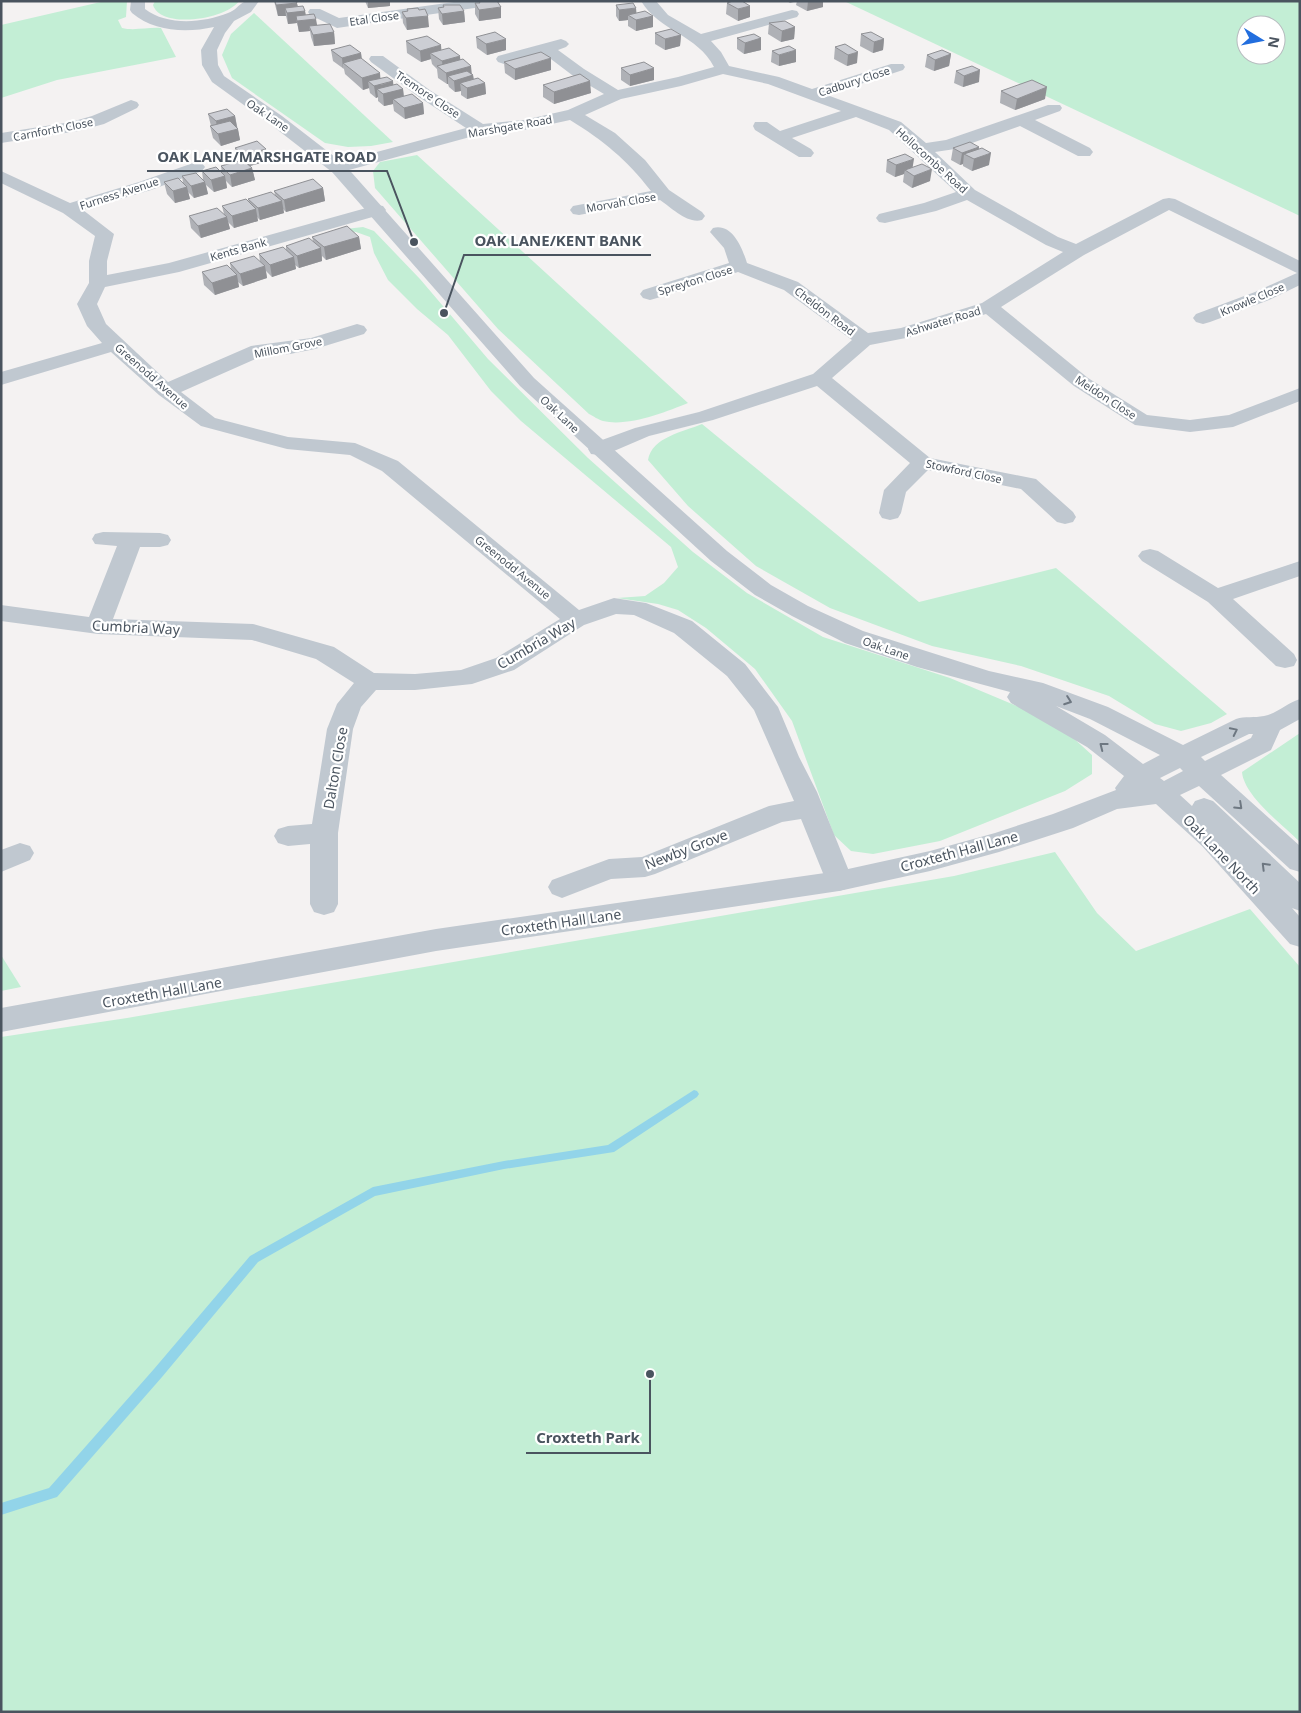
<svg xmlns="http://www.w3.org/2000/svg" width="1301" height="1713" font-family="'Noto Sans',sans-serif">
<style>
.green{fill:#c3eed5;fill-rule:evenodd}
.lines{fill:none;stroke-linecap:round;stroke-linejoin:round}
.stream{fill:#92d4e9;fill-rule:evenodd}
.minor{fill:#c0c8d0;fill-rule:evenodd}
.tertiary{fill:#c0c8d0;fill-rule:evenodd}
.wall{fill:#afb1b6}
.shaded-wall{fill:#8f9094}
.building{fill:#ccced4;stroke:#8f9094}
.oneway{stroke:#6d7781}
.labels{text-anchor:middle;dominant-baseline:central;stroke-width:4.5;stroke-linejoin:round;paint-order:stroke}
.far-street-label{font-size:11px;fill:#4a545f;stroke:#fff}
.street-label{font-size:14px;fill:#4a545f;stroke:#fff}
.leader{fill:none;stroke:#4a545f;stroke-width:2}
.callout-dot{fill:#4a545f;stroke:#fff;stroke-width:2}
.callout-label{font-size:15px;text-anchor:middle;font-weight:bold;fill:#4a545f;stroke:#fff;stroke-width:4.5;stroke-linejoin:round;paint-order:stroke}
</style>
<rect width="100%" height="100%" fill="#f4f2f2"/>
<g class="green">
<path d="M105 1H127L126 17 118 20 122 28C134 31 148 27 161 28L176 57 57 80 1 98V25Z"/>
<path d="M155 1H239C227 19 161 30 153 5Z"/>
<path d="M844 1H1300V216ZM1246 25H1276V55H1246Z"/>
<polygon points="254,13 393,142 371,146 348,147 325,143 232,78 222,55 231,34"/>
<path d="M417 155 688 403C666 412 628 427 603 421 599 420 593 416 589 414L498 329 375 188 373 171 380 162Z"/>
<polygon points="363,227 374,231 420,279 488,359 588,458 693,552 747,593 823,637 950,678 1024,709 1071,736 1092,755 1092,774 1065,791 940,841 873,854 851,851 834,835 792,721 755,669 706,628 678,610 658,604 617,598 645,596 664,583 678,567 671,547 521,421 491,391 448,335 417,309 388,280 374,253 370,237 356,232 337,230"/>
<path d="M702 424 919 602 1056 568 1227 714 1211 723 1181 731 1155 724 1109 696 1021 666 932 646 830 608 756 566 688 506 648 460C652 437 683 432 702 424Z"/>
<path d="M1300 733V842C1283 825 1244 796 1242 772Z"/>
<polygon points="1055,852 1097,913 1136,951 1250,909 1300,967 1300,1712 1,1712 1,1037 127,1018 954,876"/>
<polygon points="1,955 21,987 1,991"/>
</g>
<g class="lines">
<polygon class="stream" points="694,1090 697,1091 699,1094 697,1097 614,1152 504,1169 375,1196 258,1262 162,1377 57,1497 1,1515 1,1503 49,1488 154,1369 250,1256 373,1187 504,1161 608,1145"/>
<g class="minor">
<polygon points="461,1 502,1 495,5 337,28 310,15 308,12 310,9 320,9 339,18"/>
<path d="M641 1H656L668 15 701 34 792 10 797 11 799 14 797 17 711 41 721 52 729 66 779 77 812 89 891 64H903L905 67 903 70 827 95 901 122 926 143 946 140 1048 105H1060L1062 108 1060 111 1035 120 1090 148 1093 152 1090 156H1078L1020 126 955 149 935 152 975 190 1058 237 1076 244 1163 199 1169 198 1175 199 1300 261V285L1269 300 1210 322 1203 324 1196 322 1193 318 1196 314 1255 292 1297 273 1169 210 1084 255 1001 307 1088 378 1147 415 1190 420 1229 415 1300 388V401L1233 427 1190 432 1135 425 1074 386 986 314 911 337 870 345 832 378 930 458 1036 479 1073 512 1076 517 1073 522 1065 524 1057 522 1021 489 928 470 906 492 901 513 898 518 890 520 882 518 879 513 884 490 910 463 817 386 713 420 649 436 607 454 599 455 591 454 588 449 591 444 635 428 699 412 813 374 852 340 784 290 738 272 657 298 650 300 643 298 640 294 643 290 729 263 724 248 710 232 713 228C732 223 742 247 747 263L798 282 868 333 901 328 982 303 1063 252 1046 245 967 200 936 211 885 223 879 222 876 218 879 214 924 203 956 192 889 130 856 117 792 138 811 149 814 153 811 157H799L755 130 753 126 755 122H767L780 131 841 111 768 84 723 74 681 86 621 99 585 115 615 133 645 160 669 190 702 212 705 216 702 220C687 224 672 208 660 200L579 215 573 214 570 210 573 206 651 191C626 159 604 141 570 120L524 130 481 134 338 173 332 172 329 168 332 164 466 128 419 97 371 62 369 59 371 56H383L431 91 483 124 524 120 568 110 604 94 572 75 543 53 504 64 498 62 496 59 498 56 561 39 566 41 569 44 566 47 558 50 584 69 618 90 678 77 714 67C698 35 659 31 641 1Z"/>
<polygon points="131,100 137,102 139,105 137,108 104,124 78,131 1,143 1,133 71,122 92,116"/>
<polygon points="196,162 202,163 205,167 202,171 151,190 83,210 114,234 107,261 107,275 169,263 377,205 383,206 386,210 383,214 179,272 105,287 97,304 106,324 168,382 251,346 311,338 357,324 364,326 367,330 364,334 315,349 290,354 262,356 181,392 215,418 288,437 355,443 398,461 579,610 614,598 646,603 692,621 745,664 778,707 799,757 817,792 853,881 849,888 839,891 829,888 801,819 782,822 655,874 645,877 611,879 562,898 552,894 548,887 552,880 609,859 642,857 769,806 794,801 754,710 727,676 674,633 634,615 616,614 584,625 514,670 472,684 415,690 376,690 361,707 353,729 338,833 338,904 334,912 324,915 314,912 310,904 310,844 288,846 278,843 274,836 278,829 288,826 312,824 327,729 337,704 354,683 316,659 252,640 98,634 1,621 1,605 89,617 117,546 95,544 92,539 95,534 103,532 160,533 168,535 171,540 168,545 160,547 140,547 113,619 253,624 334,647 374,673 415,674 461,670 496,658 560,619 382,471 350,455 287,449 201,426 159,395 111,352 1,385 1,372 102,343 87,326 77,304 89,283 89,261 95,236 63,213 1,183 1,171 70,203 139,182"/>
<polygon points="1150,549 1158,551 1218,588 1300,561 1300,576 1233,599 1294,654 1297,660 1294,666 1285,668 1276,666 1208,602 1142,561 1138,556 1142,551"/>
<polygon points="20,843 30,846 34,853 30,860 1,872 1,850"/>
</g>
<path class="tertiary" d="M131 1H145V9C167 26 203 23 228 13 235 11 238 5 244 2 247 0 255 1 259 1L251 12 234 21 225 33 217 50 218 65 224 76 282 116 344 164 534 378 727 551 771 585 808 606 863 631 989 671 1043 683 1108 707 1183 745 1236 719C1245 716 1254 718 1264 716 1276 714 1287 703 1300 699V719L1280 730 1271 750 1221 775 1300 846V872L1290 869 1199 786 1180 795 1192 806 1195 801 1204 798 1213 801 1300 883V911L1292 908 1300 917V947L1290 944 1202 846 1156 804 1117 809 1073 828 999 852 930 871 839 891 436 951 1 1032V1008L436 929 839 871 930 851 995 833 1053 814 1116 790 1115 788 1124 776 1087 747 1011 703 1007 697 1010 692 917 667 845 643 792 616 755 595 711 561 520 386 332 172 270 124 212 82 202 65 201 50 214 27C187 33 154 32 132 13L130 10ZM1056 706 1090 719 1160 755 1143 764 1105 735ZM1249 734H1253L1251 738 1205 761 1201 757ZM1180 768 1183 771 1164 781 1160 778Z"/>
</g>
<g class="wall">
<polygon points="274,1 296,1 298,6 305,11 306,15 317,25 334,32 335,44 314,46 311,37 310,31 299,32 297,23 288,24 286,16 278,16"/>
<polygon points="365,1 390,1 390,6 368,8"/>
<polygon points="479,1 501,18 479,21 475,14 475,3 479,3"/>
<polygon points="733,1 750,17 738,21 726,14 727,3"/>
<polygon points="787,1 823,1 823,7 807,11 796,5 797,1 790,3"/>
<polygon points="443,5 464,11 465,22 443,25 439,19 438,8 443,7"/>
<polygon points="616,5 636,13 653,16 653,27 636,31 628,26 628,20 619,21 616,16"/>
<polygon points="407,9 419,10 429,27 407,30 403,23 402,12 407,11"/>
<polygon points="769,23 795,27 794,39 781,42 768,34"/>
<polygon points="655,33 681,35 680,46 665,50 655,44"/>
<polygon points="861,34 884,39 883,50 873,53 860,46"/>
<polygon points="476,37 506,50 487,55 477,48"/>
<polygon points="737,38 761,38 761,50 744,54 737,49"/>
<polygon points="406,41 441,50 461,60 473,75 474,79 485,83 486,94 467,99 461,95 461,91 455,92 449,87 448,84 447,84 438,78 437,69 432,64 431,59 421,62 407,53"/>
<polygon points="845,44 857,63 847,66 834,59 835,47"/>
<polygon points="331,50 361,53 362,59 380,78 393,81 393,85 403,89 404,96 423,103 424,114 405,119 394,111 393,104 384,106 378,101 378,97 376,98 370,93 369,88 363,90 345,74 344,69 333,61"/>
<polygon points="772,51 796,62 779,66 771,62"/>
<polygon points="951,54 949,66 934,71 925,67 927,55"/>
<polygon points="504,62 551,70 515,80 505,73"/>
<polygon points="621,68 654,80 630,86 621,80"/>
<polygon points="956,71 979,82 963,87 954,83"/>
<polygon points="543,85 591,93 554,104 543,97"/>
<polygon points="1001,91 1045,99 1015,110 1000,103"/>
<polygon points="208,114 235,116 240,140 221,146 213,138 210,126 211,126"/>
<polygon points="979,147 979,149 989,165 972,171 963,166 963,164 960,165 951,160 953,148"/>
<polygon points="235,148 268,161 250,166 252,168 255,180 232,187 226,181 227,188 214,192 206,185 208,194 194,198 188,192 190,199 175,203 167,194 164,182 183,183 182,176 203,180 202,171 222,173 221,166 239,161 237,160"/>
<polygon points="887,160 913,168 930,181 912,188 903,182 904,174 895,177 886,172"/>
<polygon points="323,188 325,201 286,212 283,209 284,213 260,220 257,217 258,221 234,228 228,222 230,229 201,238 191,228 189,216 224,214 222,206 249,203 248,199 275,195 274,191"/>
<polygon points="312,237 359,237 361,249 326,260 322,256 322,261 299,268 295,265 296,269 272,277 266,271 267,278 243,286 238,282 239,287 215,295 204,285 202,272 231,269 230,263 260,262 259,254 286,250 286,246 313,241"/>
</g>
<g class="shaded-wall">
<polygon points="368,1 390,1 390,6 368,8"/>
<polygon points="808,1 823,1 823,7 807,11"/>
<polygon points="297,3 298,12 305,11 306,20 316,19 318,30 309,26 310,31 299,32 297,21 296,16 297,23 288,24 287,13 285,8 286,16 278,16 276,5"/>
<polygon points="750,6 750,17 738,21 738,9"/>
<polygon points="501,7 501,18 479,21 479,10"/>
<polygon points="636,8 637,19 628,15 628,20 619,21 619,10"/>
<polygon points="464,11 465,22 443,25 442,14"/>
<polygon points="428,16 429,27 407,30 406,18"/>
<polygon points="653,16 653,27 636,31 636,20"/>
<polygon points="795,27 794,39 781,42 782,31"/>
<polygon points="334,32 335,44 314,46 313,35"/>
<polygon points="681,35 680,46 665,50 665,39"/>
<polygon points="761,38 761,50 744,54 745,43"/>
<polygon points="506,39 506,50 487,55 486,44"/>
<polygon points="884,39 883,50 873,53 874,42"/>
<polygon points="441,45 442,57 430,53 431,59 421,62 420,51"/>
<polygon points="796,50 796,62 779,66 779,55"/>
<polygon points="858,52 857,63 847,66 848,55"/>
<polygon points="361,53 362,64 343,63 343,69 342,58"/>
<polygon points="951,54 949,66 934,71 935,60"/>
<polygon points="460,56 461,68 443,70 442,61"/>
<polygon points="551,58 551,70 515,80 515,69"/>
<polygon points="471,66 472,76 473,75 474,86 485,83 486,94 467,99 467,88 460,83 461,91 455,92 454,81 448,76 448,84 447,84 446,73"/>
<polygon points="654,68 654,80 630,86 630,75"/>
<polygon points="980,70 979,82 963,87 964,76"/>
<polygon points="380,73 381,85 393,81 394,91 403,89 404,101 393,99 393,104 384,106 383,94 377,89 378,97 376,98 374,86 368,81 369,88 363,90 362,78"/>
<polygon points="590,81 591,93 554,104 554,92"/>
<polygon points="1047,87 1045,99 1015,110 1017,99"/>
<polygon points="423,103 424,114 405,119 404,108"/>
<polygon points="235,116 237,128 218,133 216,121"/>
<polygon points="238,129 240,140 221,146 218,134"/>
<polygon points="979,147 977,158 991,153 989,165 972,171 974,159 964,154 963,164 960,165 962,153"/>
<polygon points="266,149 268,161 246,167 244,155"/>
<polygon points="914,159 912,171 905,170 904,174 895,177 896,165"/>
<polygon points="252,168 255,180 232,187 230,175"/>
<polygon points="932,169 930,181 912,188 914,176"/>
<polygon points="225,176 227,188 214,192 211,180"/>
<polygon points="205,182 208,194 194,198 191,186"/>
<polygon points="187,187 190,199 175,203 173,191"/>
<polygon points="323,188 325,201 286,212 284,200"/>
<polygon points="282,201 284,213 260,220 258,208"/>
<polygon points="256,209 258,221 234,228 232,216"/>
<polygon points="227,217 230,229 201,238 198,226"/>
<polygon points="359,237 361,249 326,260 324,247"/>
<polygon points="321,248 322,261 299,268 297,256"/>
<polygon points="294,257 296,269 272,277 270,265"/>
<polygon points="265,266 267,278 243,286 240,274"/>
<polygon points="237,275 239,287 215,295 212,283"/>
</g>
<g class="building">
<polygon points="275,1 296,1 297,3 276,5"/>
<polygon points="479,1 497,1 501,7 479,10 475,3 480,3"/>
<polygon points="733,1 742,1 750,6 738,9 727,3"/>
<polygon points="633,3 636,8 619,10 616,5"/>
<polygon points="443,5 460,5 464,11 442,14 438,8 444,7"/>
<polygon points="303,6 305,11 287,13 285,8"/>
<polygon points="418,8 419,10 425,9 428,16 406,18 402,12 408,11 407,9"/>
<polygon points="645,11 653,16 636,20 628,15"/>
<polygon points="314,14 316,19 297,21 296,16"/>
<polygon points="785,21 795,27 782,31 769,23"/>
<polygon points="330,24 334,32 313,35 309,26"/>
<polygon points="671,29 681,35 665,39 655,33"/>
<polygon points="495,32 506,39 486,44 476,37"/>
<polygon points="871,32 884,39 874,42 861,34"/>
<polygon points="754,34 761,38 745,43 737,38"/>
<polygon points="427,36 441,45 420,51 406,41"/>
<polygon points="845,44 858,52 848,55 835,47"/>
<polygon points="350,45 361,53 342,58 331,50"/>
<polygon points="789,46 796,50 779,55 772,51"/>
<polygon points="449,48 460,56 442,61 430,53"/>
<polygon points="942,50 951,54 935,60 927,55"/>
<polygon points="541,52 551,58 515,69 504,62"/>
<polygon points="361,58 380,73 362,78 343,63"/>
<polygon points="463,59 471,66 446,73 437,66"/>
<polygon points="644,62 654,68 630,75 621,68"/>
<polygon points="972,66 980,70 964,76 956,71"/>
<polygon points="467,71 473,75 454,81 448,76"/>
<polygon points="580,74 590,81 554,92 543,85"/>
<polygon points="387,77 393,81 374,86 368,81"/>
<polygon points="478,78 485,83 467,88 460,83"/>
<polygon points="1032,80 1047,87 1017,99 1001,91"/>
<polygon points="397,84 403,89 383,94 377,89"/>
<polygon points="412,94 423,103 404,108 393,99"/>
<polygon points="227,109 235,116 216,121 208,114"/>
<polygon points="230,121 238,129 218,134 210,126"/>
<polygon points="257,141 266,149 244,155 235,148"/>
<polygon points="970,142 979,147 962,153 953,148"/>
<polygon points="982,148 991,153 974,159 964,154"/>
<polygon points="905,154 914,159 896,165 887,160"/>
<polygon points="243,160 252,168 230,175 221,166"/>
<polygon points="922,164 932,169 914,176 905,170"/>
<polygon points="216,167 225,176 211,180 202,171"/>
<polygon points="196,173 205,182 191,186 182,176"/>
<polygon points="178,178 187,187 173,191 164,182"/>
<polygon points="313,179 323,188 284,200 274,191"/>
<polygon points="271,192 282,201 258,208 248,199"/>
<polygon points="246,199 256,209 232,216 222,206"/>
<polygon points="217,208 227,217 198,226 189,216"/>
<polygon points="347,226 359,237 324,247 312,237"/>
<polygon points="309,238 321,248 297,256 286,246"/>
<polygon points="283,247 294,257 270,265 259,254"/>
<polygon points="254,256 265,266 240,274 230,263"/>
<polygon points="227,265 237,275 212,283 202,272"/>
</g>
<defs><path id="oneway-chevron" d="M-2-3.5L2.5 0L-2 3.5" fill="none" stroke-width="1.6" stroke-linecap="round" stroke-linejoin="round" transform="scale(1.25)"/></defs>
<g class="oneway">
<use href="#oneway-chevron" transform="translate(1068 701) rotate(20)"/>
<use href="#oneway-chevron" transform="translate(1234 731) rotate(-26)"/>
<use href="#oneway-chevron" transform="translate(1103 746) rotate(-142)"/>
<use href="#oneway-chevron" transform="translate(1239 806) rotate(43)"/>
<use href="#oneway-chevron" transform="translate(1265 866) rotate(-135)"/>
</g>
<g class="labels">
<g class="far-street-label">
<text transform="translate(374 18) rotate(-8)">Etal Close</text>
<text transform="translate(854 81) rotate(-18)">Cadbury Close</text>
<text transform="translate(428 94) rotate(34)">Tremore Close</text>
<text transform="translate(268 115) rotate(34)">Oak Lane</text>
<text transform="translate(510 126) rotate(-10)">Marshgate Road</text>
<text transform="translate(53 129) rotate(-11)">Carnforth Close</text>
<text transform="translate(932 160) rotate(42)">Hollocombe Road</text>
<text transform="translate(119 193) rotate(-18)">Furness Avenue</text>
<text transform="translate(621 202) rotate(-10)">Morvah Close</text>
<text transform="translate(238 249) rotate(-16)">Kents Bank</text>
<text transform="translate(695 280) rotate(-17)">Spreyton Close</text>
<text transform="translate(1252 299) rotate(-23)">Knowle Close</text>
<text transform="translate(825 311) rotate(37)">Cheldon Road</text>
<text transform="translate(943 321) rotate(-17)">Ashwater Road</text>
<text transform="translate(288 347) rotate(-11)">Millom Grove</text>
<text transform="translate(152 376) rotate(41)">Greenodd Avenue</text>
<text transform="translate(1106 397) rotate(33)">Meldon Close</text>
<text transform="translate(560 414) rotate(43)">Oak Lane</text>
<text transform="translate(964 471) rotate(12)">Stowford Close</text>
<text transform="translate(513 567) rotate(39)">Greenodd Avenue</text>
<text transform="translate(886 648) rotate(19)">Oak Lane</text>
</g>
<g class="street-label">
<text transform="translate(136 627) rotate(3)">Cumbria Way</text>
<text transform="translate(536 643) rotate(-30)">Cumbria Way</text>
<text transform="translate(335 768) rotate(-80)">Dalton Close</text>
<text transform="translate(686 849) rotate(-21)">Newby Grove</text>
<text transform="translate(959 851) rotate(-15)">Croxteth Hall Lane</text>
<text transform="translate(1222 854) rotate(46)">Oak Lane North</text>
<text transform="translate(561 922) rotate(-8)">Croxteth Hall Lane</text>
<text transform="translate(162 992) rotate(-10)">Croxteth Hall Lane</text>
</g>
</g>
<path class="leader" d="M414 242L387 171H147M444 313L464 255H651M650 1374L650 1453H526"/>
<g class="callout-dot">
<circle cx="414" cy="242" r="5"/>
<circle cx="444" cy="313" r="5"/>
<circle cx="650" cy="1374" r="5"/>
</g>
<g class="callout-label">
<text x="267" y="162">OAK LANE/MARSHGATE ROAD</text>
<text x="558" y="246">OAK LANE/KENT BANK</text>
<text x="588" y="1443">Croxteth Park</text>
</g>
<rect width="1301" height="1713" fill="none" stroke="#4a545f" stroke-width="5"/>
<g transform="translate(1261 40) rotate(100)"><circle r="24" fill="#ffffff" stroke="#b7bbbf"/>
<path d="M0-4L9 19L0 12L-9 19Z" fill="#226ede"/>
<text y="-8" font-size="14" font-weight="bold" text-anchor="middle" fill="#4a545f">N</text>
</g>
</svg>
